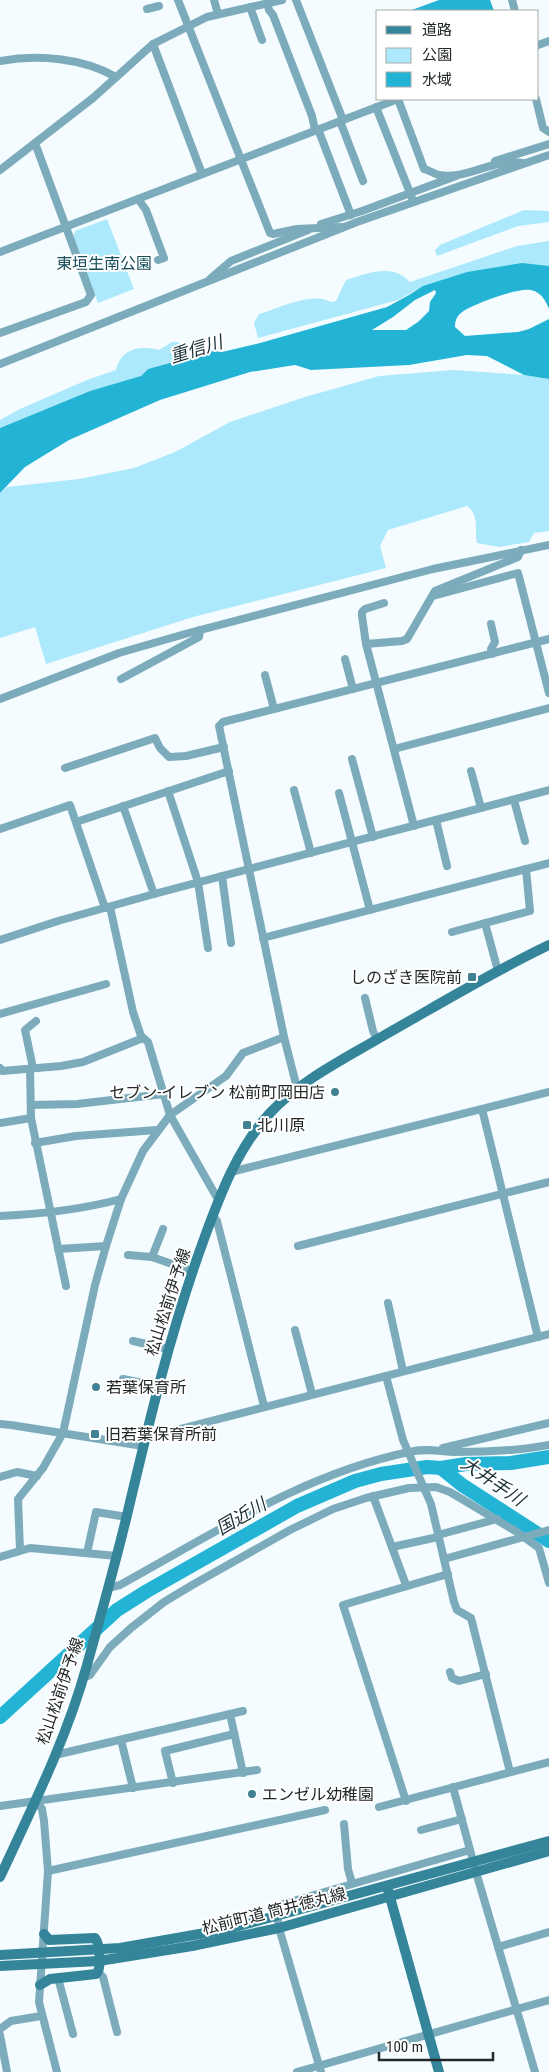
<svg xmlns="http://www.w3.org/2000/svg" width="549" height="2072" font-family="'Roboto Condensed','Noto Sans JP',sans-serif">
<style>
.green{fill:#ace9fc}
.water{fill:#23b4d5;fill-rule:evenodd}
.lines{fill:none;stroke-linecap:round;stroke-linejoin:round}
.river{stroke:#23b4d5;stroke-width:14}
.street{stroke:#7cacbb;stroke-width:8}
.secondary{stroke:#35859a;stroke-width:10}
.poi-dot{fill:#408193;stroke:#fff;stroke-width:2}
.labels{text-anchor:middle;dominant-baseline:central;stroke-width:4;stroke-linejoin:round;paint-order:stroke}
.park-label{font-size:16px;fill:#174e5c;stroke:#fff}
.poi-label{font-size:16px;fill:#222728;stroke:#fff;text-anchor:start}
.street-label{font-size:16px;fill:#222728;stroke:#fff}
.water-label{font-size:18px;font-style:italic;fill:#1a3037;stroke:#fff}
</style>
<rect width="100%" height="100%" fill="#f4fcff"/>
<g class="green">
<polygon points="524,210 549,211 549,222 518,226 437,256 435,250 440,245"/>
<polygon points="107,219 134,289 98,303 73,237 75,231"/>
<path d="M549 241V266L467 272 416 290 398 300 258 338 254 323 259 314C279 308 313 291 331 302L336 301 346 280C369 273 392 263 410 282L517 246Z"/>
<path d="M172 342H178L184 346 187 357 148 369 141 376 129 381 90 391 0 428V420L20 409 87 380 116 370C121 349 139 345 159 350Z"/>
<path d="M454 370 524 375 549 379V531L534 533 529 542 499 547 477 543C474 531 480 515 467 506L388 530 380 546 386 568 193 617 46 664 35 627 0 638V493L7 487 79 479 134 468 175 452 230 422 305 397 379 376Z"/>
</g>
<g class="water">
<polygon points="439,0 490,0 494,11 409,11"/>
<path d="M522 263 549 266V309C546 301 541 292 531 290 519 287 470 305 461 313 456 317 455 322 455 327L465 336 518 332 529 329 549 319V379L524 375 487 356 467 355 409 365 311 370 295 365 250 372 160 400 69 440 25 467 0 493V428L90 391 141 376 148 369 212 351 222 352 260 343 387 307 409 295 423 286 467 272ZM435 290 436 293 430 302 429 311 418 322 406 330H372L393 317 415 300Z"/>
</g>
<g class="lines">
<g class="river">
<polyline points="441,1468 462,1485 549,1541"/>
<polyline points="0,1717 117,1610 147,1591 297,1506 355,1481 381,1474 427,1467 441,1468 466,1464 511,1463 549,1457"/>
</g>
<g class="street">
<polyline points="178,0 270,233 273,234 297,229 341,227"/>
<polyline points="214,0 218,14"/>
<path d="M296 0 343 120 398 99 424 169C429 170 434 174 439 175 467 180 493 158 523 163"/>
<polyline points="512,0 515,11"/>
<polyline points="267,3 269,10 273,15 312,116 315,130"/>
<polyline points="250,7 262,40"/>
<polyline points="147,9 159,6"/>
<polyline points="153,44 202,174"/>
<polyline points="538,45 549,41"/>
<path d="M0 61C38 54 83 58 116 77"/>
<polyline points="536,99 543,128 549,132"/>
<polyline points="376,107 412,198"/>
<polyline points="340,121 363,181"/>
<polyline points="318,129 351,215"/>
<polyline points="495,161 549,144"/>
<polyline points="0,170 93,98 153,44 207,17 282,0"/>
<polyline points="138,199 146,210 164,258 158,260"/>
<polyline points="321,224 362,211 456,176"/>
<polyline points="0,252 343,120"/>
<polyline points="210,279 231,261 308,230"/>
<polyline points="0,333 86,302 91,295 35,143"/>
<polyline points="0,364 357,222 549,155"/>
<polyline points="433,596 518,573 549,693"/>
<polyline points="384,603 365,609 362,612 362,616 366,644 414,826"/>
<polyline points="491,624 495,642 491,649 492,654"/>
<polyline points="366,644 402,641 407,639 435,591 518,557 521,550"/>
<polyline points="345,659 353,689"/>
<polyline points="265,675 274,709"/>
<polyline points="121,679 199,637 200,630"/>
<polyline points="0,699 119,653 185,634 433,569 549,545"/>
<polyline points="394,749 549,708"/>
<polyline points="352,759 373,837"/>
<polyline points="65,768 155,738 160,748 169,757 186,756 224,747"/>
<polyline points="471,771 481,808"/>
<polyline points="294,790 311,853"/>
<polyline points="168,791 198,882 208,948"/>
<polyline points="339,793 370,910"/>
<polyline points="514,800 525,841"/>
<polyline points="123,806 154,894"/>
<polyline points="436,820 447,866"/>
<polyline points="76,822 229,771"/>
<polyline points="0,829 70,805 105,908"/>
<polyline points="222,876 231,943"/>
<polyline points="110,907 133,1012 141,1036 148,1042 151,1052 170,1115 216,1196 219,1199"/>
<polyline points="485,923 498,971"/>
<polyline points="452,932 530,911 526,869"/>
<polyline points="263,938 549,863"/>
<polyline points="0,940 58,921 154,894 549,790"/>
<polyline points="365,998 373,1031 377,1040"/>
<polyline points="0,1014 106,984"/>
<polyline points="0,1068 2,1071 61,1066 83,1062 143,1038"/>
<polyline points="33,1068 25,1030 36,1021"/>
<polyline points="30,1069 31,1118 66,1286"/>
<polyline points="297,1088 284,1037 219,726 223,722 549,639"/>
<polyline points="31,1105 77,1104 164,1094"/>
<polyline points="482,1109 538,1337"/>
<polyline points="0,1123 31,1118"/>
<polyline points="35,1143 76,1136 157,1130"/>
<polyline points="231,1172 549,1092"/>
<path d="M0 1216C42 1214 80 1210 121 1199"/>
<polyline points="213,1216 217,1221 264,1406"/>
<polyline points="298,1246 549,1182"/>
<polyline points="58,1249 106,1246"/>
<polyline points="128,1255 152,1257 192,1271"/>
<polyline points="152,1257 163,1229"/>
<polyline points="388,1303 403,1371"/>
<polyline points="295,1330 312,1394"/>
<polyline points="133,1341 168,1349"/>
<polyline points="386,1376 403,1440 431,1504 454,1602 457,1610 471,1618 510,1772"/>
<polyline points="123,1379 158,1386"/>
<polyline points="0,1424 11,1425 143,1446"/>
<polyline points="146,1436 153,1436 549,1334"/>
<polyline points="443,1448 549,1423"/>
<polyline points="0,1477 17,1472 37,1476"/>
<polyline points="373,1496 406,1585"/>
<polyline points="438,1535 497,1519"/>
<polyline points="392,1547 438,1537"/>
<polyline points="20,1550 18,1499 43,1468 63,1433 95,1285 106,1246 121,1199 143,1151 170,1115 226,1076 243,1053 284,1037"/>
<polyline points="87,1553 96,1512 127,1517"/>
<polyline points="0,1557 30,1548 117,1556"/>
<polyline points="444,1559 549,1530"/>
<path d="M108 1588 120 1585C213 1534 303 1474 409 1452 423 1448 439 1451 454 1452 485 1452 518 1451 549 1445"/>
<polyline points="450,1672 452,1678 459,1681 486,1674"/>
<polyline points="83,1678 90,1675 110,1647 131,1628 164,1602 194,1584 290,1530 333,1509 366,1498 409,1488 436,1487 450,1492 517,1532 539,1548 549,1583"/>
<polyline points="230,1714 243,1773"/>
<polyline points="121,1740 133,1788"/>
<polyline points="55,1755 243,1711"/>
<polyline points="173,1783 165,1751 234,1734"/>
<polyline points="453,1787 476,1872 535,2072"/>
<polyline points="36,1801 42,1809 44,1821 48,1871 39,2002 57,2072"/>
<polyline points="406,1801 343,1605 448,1574"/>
<polyline points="0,1806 257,1770"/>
<polyline points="379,1807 549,1762"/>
<polyline points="344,1824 348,1869 352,1883"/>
<polyline points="421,1830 462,1819"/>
<polyline points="48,1871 325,1810"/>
<polyline points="498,1947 549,1932"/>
<polyline points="99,1973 103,1977 117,2032"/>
<polyline points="58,1978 73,2034"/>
<polyline points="0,2029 11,2021 41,2016"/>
<polyline points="0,2035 7,2072"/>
<polyline points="297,2072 549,2000"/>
<polyline points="321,2072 279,1928 276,1906 470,1850"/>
</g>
<g class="secondary">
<path d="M0 1877C32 1808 67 1738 87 1665 101 1615 115 1565 127 1515 149 1422 171 1329 204 1239 220 1195 237 1149 270 1113 301 1080 344 1059 383 1036 438 1005 492 972 549 945"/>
<polyline points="388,1890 439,2072"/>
<polyline points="0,1955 120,1948 228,1929 549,1841"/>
<polyline points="0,1966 99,1961 192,1946 279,1928 549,1851"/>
<path d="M40 1985 50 1979 96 1974C102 1969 100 1944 95 1938L49 1940 44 1934"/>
</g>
</g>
<g class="poi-dot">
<rect x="467" y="972" width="10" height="10" rx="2.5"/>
<circle cx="335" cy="1092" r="5"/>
<rect x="242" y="1120" width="10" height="10" rx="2.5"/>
<circle cx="96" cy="1387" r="5"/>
<rect x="90" y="1429" width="10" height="10" rx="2.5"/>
<circle cx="252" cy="1794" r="5"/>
</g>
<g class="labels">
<g class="park-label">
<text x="104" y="263">東垣生南公園</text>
</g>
<g class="poi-label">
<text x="462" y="977" text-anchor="end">しのざき医院前</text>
<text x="325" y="1092" text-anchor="end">セブン-イレブン 松前町岡田店</text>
<text x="257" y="1125">北川原</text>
<text x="106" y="1387">若葉保育所</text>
<text x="105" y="1434">旧若葉保育所前</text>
<text x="262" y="1794">エンゼル幼稚園</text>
</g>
<g class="street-label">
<text transform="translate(168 1302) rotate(-72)">松山松前伊予線</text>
<text transform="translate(60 1691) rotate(-71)">松山松前伊予線</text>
<text transform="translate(274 1911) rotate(-14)">松前町道 筒井徳丸線</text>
</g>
<g class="water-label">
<text transform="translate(196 349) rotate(-17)">重信川</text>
<text transform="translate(493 1481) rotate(34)">大井手川</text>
<text transform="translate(241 1516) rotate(-30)">国近川</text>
</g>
</g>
<rect x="376" y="10" width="162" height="90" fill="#ffffff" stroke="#a7a9a9"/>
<rect x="386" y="26" width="25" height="8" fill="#35859a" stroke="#a7a9a9"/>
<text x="422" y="35" font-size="15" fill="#222728">道路</text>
<rect x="386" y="48" width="25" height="15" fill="#ace9fc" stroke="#a7a9a9"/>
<text x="422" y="60" font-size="15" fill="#222728">公園</text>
<rect x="386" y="72" width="25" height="15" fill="#23b4d5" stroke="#a7a9a9"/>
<text x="422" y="85" font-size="15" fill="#222728">水域</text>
<path d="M379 2052v8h114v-8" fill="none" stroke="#222728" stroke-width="2.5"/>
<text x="386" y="2052" font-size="15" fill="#222728" stroke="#ffffff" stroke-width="4" paint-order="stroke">100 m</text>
</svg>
